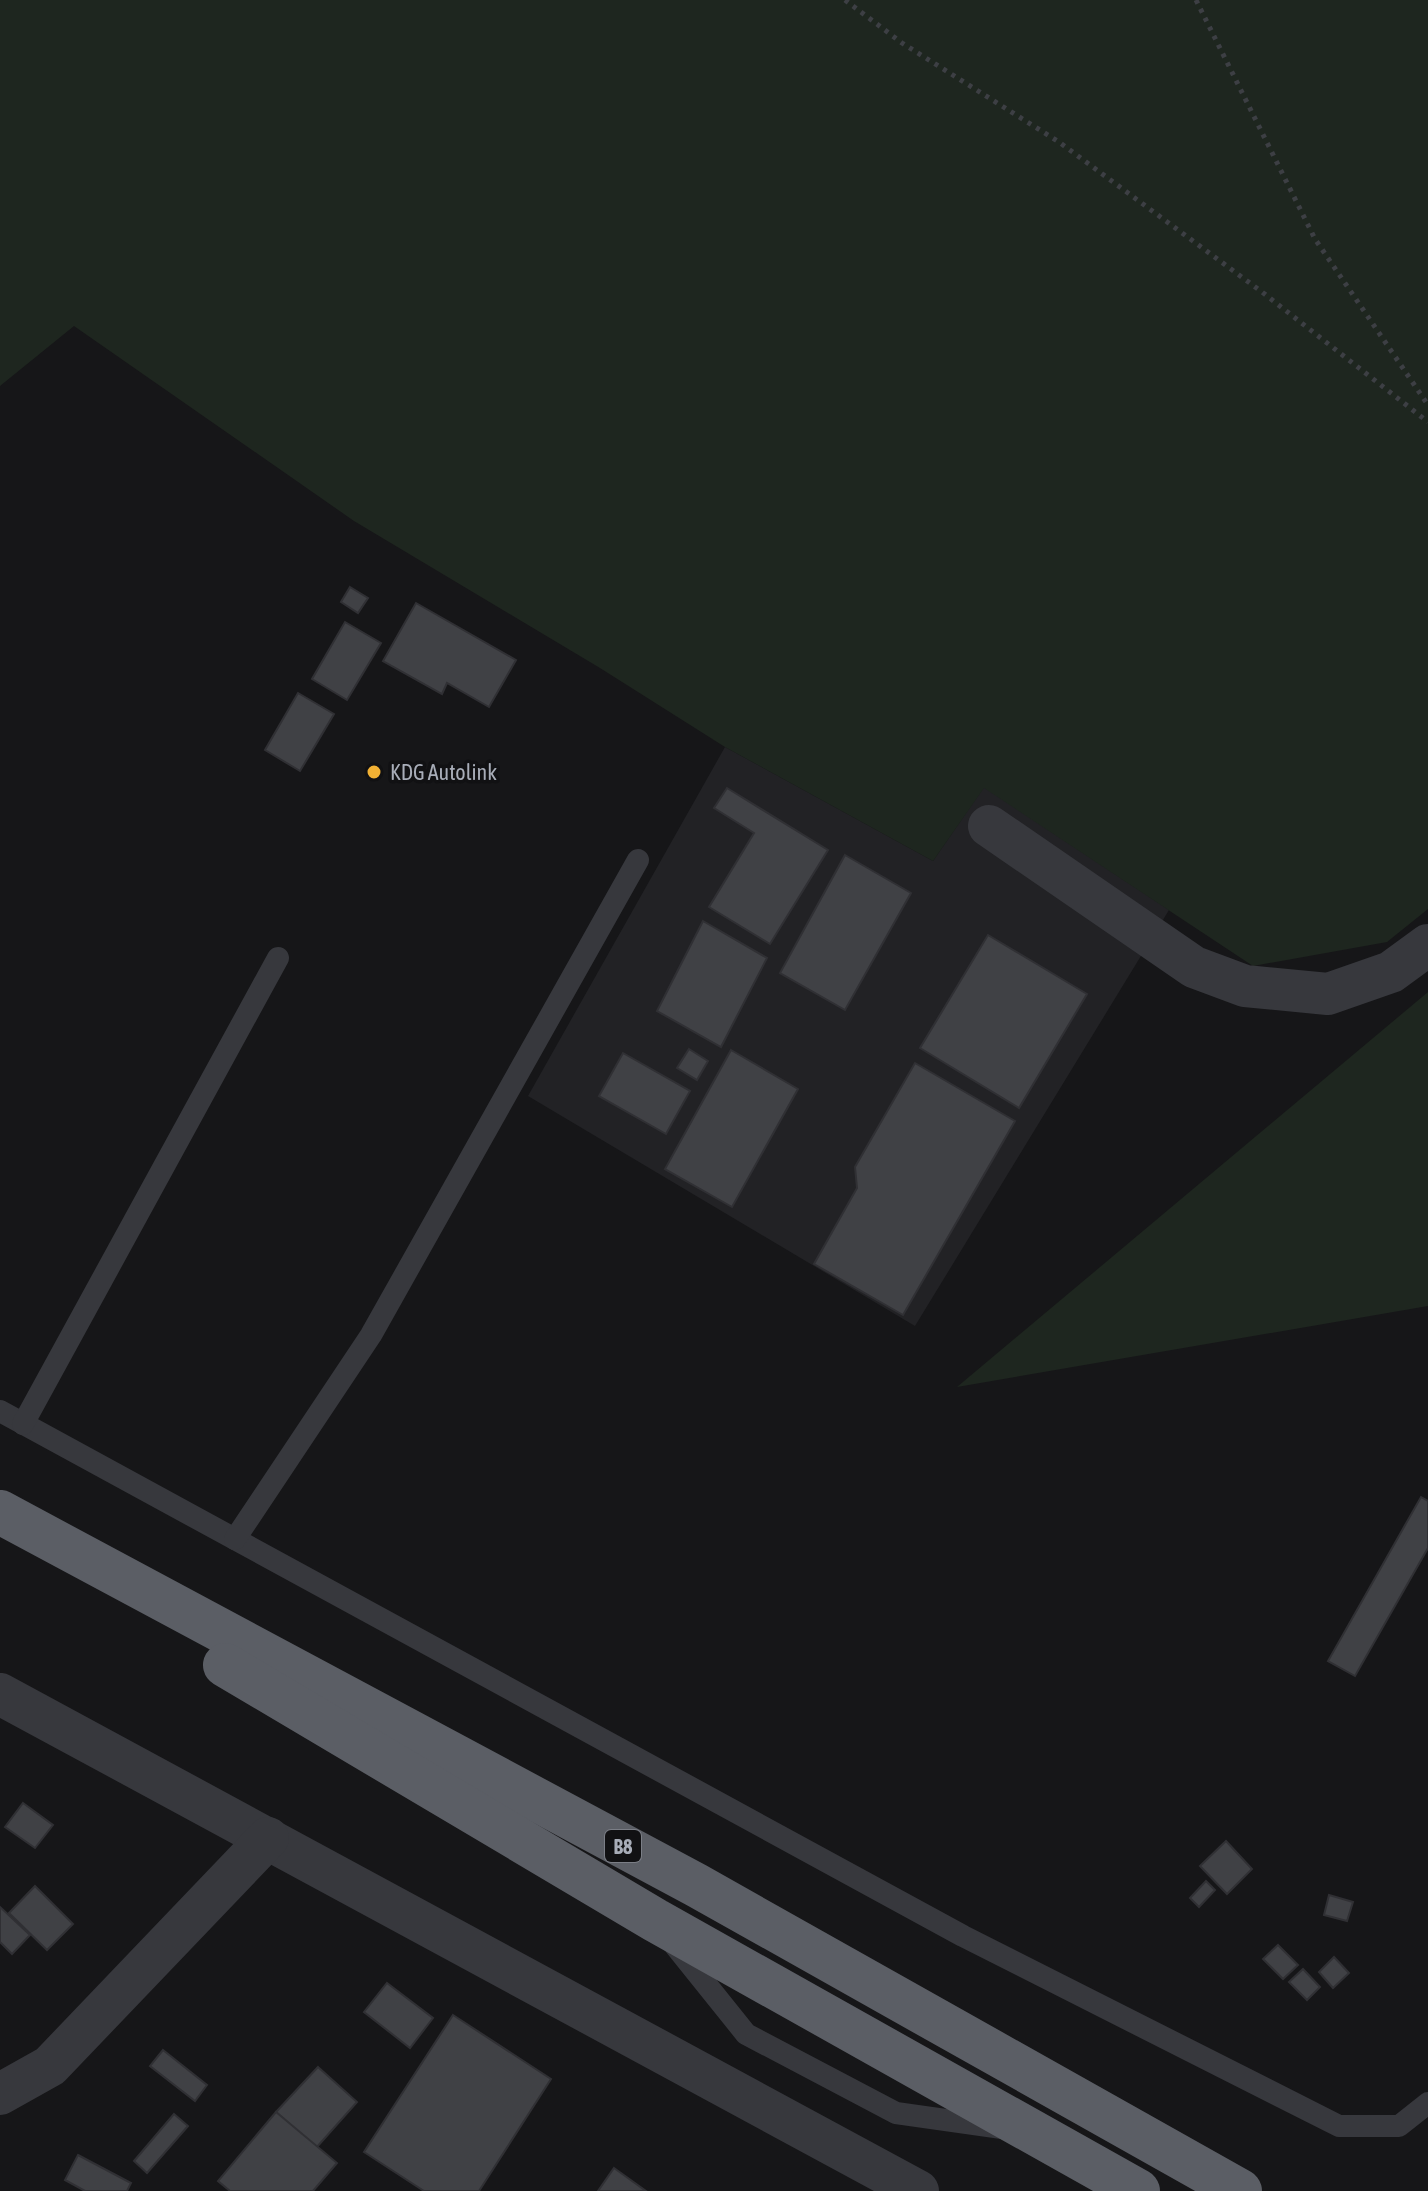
<svg xmlns="http://www.w3.org/2000/svg" width="1428" height="2191" font-family="'Asap Condensed',sans-serif">
<style>
.built{fill:#222225}
.green{fill:#1e261f}
.building{fill:#404145;stroke:#303034;stroke-width:2}
.lines{fill:none;stroke-linecap:round;stroke-linejoin:round}
.path{stroke:#3d3f44;stroke-width:5;stroke-dasharray:4 6;stroke-linecap:butt}
.service{stroke:#37383d;stroke-width:22}
.minor{stroke:#37383d;stroke-width:42}
.trunk{stroke:#5b5e65;stroke-width:44}
.poi-dot{fill:#f2b134;stroke:#111113;stroke-width:3}
.labels{text-anchor:middle;dominant-baseline:central;stroke-width:7;stroke-linejoin:round;paint-order:stroke}
.shield{fill:#111113;stroke:#7b7e86;stroke-width:2}
.shield-label{font-size:20px;font-weight:bold;fill:#a8adb8}
.poi-label{font-size:22px;fill:#a8adb8;stroke:#111113;text-anchor:start}
</style>
<rect width="100%" height="100%" fill="#161618"/>
<polygon class="built" points="725,747 933,861 984,787 1169,910 915,1326 528,1096"/>
<g class="green">
<polygon points="0,0 1428,0 1428,909 1387,942 1253,966 984,788 933,861 725,747 600,668 354,521 74,326 0,386"/>
<polygon points="1428,992 1428,1306 957,1387"/>
</g>
<g class="building">
<polygon points="350,587 368,598 358,613 341,602"/>
<polygon points="416,603 516,660 489,707 447,683 442,694 383,661"/>
<polygon points="345,622 381,643 347,700 312,679"/>
<polygon points="298,693 334,714 300,771 265,750"/>
<polygon points="727,788 828,850 770,944 709,907 754,833 714,808"/>
<polygon points="845,855 911,893 845,1010 780,973"/>
<polygon points="703,921 767,958 721,1047 657,1011"/>
<polygon points="988,935 1087,994 1019,1108 920,1048"/>
<polygon points="689,1049 708,1061 697,1080 677,1068"/>
<polygon points="731,1050 798,1089 732,1207 665,1169"/>
<polygon points="623,1053 690,1091 666,1134 599,1096"/>
<polygon points="915,1063 1015,1121 903,1315 814,1264 857,1188 855,1167"/>
<polygon points="1421,1497 1428,1501 1428,1548 1355,1676 1328,1661"/>
<polygon points="23,1803 53,1825 35,1848 5,1827"/>
<polygon points="1226,1841 1252,1869 1227,1894 1200,1866"/>
<polygon points="1206,1881 1215,1890 1199,1907 1190,1898"/>
<polygon points="35,1886 73,1924 47,1950 9,1913"/>
<polygon points="1329,1895 1353,1902 1347,1921 1324,1915"/>
<polygon points="0,1907 30,1935 12,1954 0,1942"/>
<polygon points="1278,1945 1298,1965 1283,1979 1263,1959"/>
<polygon points="1334,1957 1349,1973 1333,1988 1319,1972"/>
<polygon points="1303,1969 1320,1987 1307,2000 1289,1982"/>
<polygon points="387,1983 433,2018 410,2048 364,2012"/>
<polygon points="453,2015 551,2079 479,2191 424,2191 364,2152"/>
<polygon points="163,2050 207,2085 195,2101 150,2066"/>
<polygon points="318,2067 357,2102 316,2148 276,2112"/>
<polygon points="276,2112 337,2163 313,2191 230,2191 218,2181"/>
<polygon points="174,2114 188,2126 147,2173 134,2161"/>
<polygon points="78,2155 131,2183 127,2191 85,2191 65,2180"/>
<polygon points="614,2168 646,2191 598,2191"/>
</g>
<g class="lines">
<g class="path">
<polyline points="845,0 902,43 1059,142 1262,292 1428,422"/>
<polyline points="1196,0 1315,239 1428,405"/>
</g>
<g class="service">
<polyline points="0,1411 963,1936 1339,2126 1399,2126 1428,2103"/>
<polyline points="23,1424 278,958"/>
<polyline points="235,1539 371,1335 638,860"/>
<polyline points="673,1943 746,2034 896,2113 1002,2128"/>
</g>
<g class="minor">
<polyline points="989,826 1194,967 1245,986 1328,994 1391,972 1428,945"/>
<polyline points="0,1694 918,2191"/>
<polyline points="0,2094 50,2066 268,1838"/>
</g>
<g class="trunk">
<polyline points="0,1512 696,1885 1240,2191"/>
<polyline points="225,1665 655,1920 1138,2191"/>
</g>
</g>
<circle class="poi-dot" cx="374" cy="772" r="8"/>
<g class="labels">
<rect class="shield" x="605" y="1830" width="36" height="32" rx="6"/>
<g class="shield-label">
<text x="623" y="1846">B8</text>
</g>
<g class="poi-label">
<text x="390" y="772">KDG Autolink</text>
</g>
</g>
</svg>
